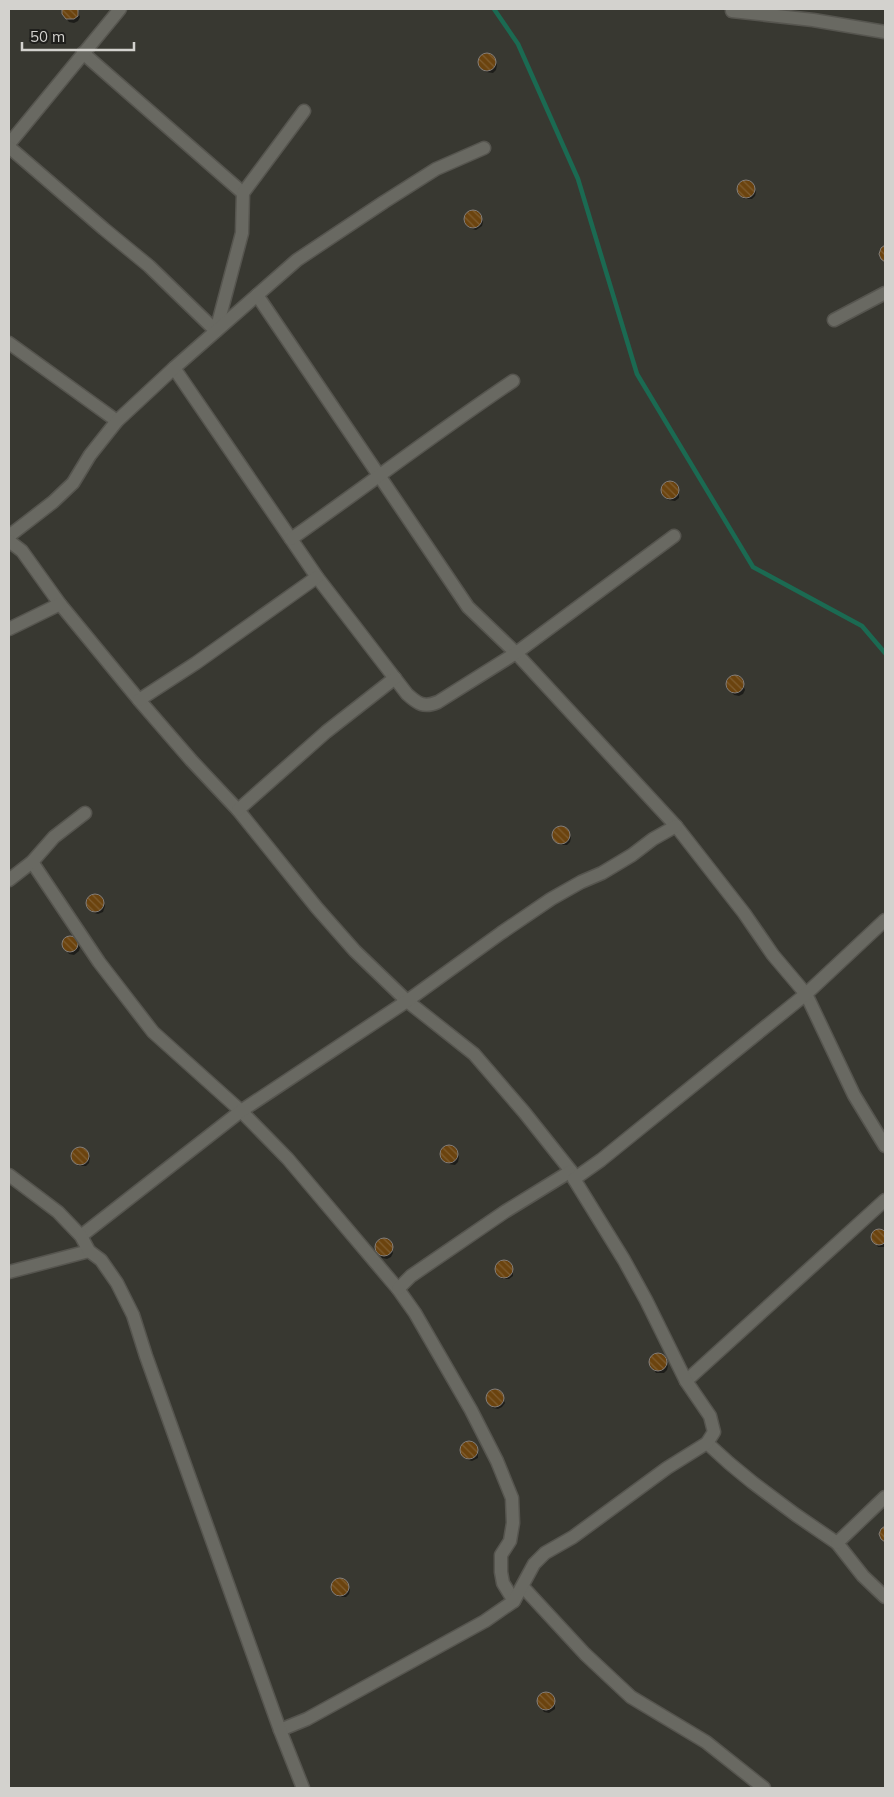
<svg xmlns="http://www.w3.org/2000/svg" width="894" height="1797" font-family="Mulish,sans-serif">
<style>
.shadow{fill:#0007}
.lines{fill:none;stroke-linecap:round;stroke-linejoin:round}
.stream{stroke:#1b6a52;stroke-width:4.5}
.building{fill:url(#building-back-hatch);stroke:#837d78}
.street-casing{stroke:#56554f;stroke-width:15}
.secondary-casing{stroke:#56554f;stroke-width:15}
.street{stroke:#696962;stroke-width:12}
.secondary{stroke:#696962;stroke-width:12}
</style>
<defs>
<pattern id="building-back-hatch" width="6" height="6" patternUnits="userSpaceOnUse" patternTransform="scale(1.25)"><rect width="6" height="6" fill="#6b430e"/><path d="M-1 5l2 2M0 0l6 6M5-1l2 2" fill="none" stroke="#7f5d30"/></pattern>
</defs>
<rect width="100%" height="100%" fill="#383831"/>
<g class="shadow">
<polygon points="64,9 77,9 80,17 78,21 74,23 69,22 63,14"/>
<polygon points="486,55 490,55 497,65 496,70 493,73 486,72 480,65 482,57"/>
<polygon points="744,181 749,182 756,192 755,196 752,199 744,199 739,191 740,184"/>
<polygon points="472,212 476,212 483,222 482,226 476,230 472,229 466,221 468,214"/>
<polygon points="666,484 673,484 679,493 679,498 675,501 668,500 663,492 663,488"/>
<polygon points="736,677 741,679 745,690 743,694 739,696 734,695 728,687 730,680"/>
<polygon points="560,828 564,828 571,838 570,842 567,845 560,845 555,837 554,832"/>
<polygon points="96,896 101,898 105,906 103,912 98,914 94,913 88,903 90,898"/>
<polygon points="69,937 74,937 80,947 79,951 74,955 69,954 64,946 65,939"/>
<polygon points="448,1147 453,1147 459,1157 458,1162 455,1165 448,1164 443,1156 444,1149"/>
<polygon points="78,1148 83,1149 90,1158 89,1163 86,1166 78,1166 73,1158 74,1151"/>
<polygon points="878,1230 883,1230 885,1234 885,1247 878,1247 872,1237 874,1232"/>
<polygon points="385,1240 389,1242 393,1253 391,1257 387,1259 382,1258 377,1250 378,1243"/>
<polygon points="500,1262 507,1262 513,1272 513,1276 509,1279 502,1279 497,1271 497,1266"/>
<polygon points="656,1355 661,1356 668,1366 667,1370 664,1373 656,1373 651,1365 652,1358"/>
<polygon points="496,1390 500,1392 505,1403 502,1407 498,1409 493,1408 488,1400 489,1393"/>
<polygon points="472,1443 478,1450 478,1458 472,1461 468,1460 465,1456 462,1447 465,1444"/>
<polygon points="339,1579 343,1580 350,1590 349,1594 346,1597 338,1597 333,1589 333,1584"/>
<polygon points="544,1694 549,1694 555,1702 555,1709 549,1713 544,1712 539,1704 540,1696"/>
</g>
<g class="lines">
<polyline class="stream" points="494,9 518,44 578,179 637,374 753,567 862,626 885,653"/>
</g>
<g class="building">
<polygon points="62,9 78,9 78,16 74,19 66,19 62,14"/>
<circle cx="487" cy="62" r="9"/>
<circle cx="746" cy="189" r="9"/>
<circle cx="473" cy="219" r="9"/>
<polygon points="885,245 885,262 881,259 879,254 881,248"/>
<circle cx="670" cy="490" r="9"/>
<circle cx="735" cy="684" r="9"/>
<circle cx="561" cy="835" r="9"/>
<circle cx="95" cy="903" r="9"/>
<circle cx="70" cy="944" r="8"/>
<circle cx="449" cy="1154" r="9"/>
<circle cx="80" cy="1156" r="9"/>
<circle cx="879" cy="1237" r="8"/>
<circle cx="384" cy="1247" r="9"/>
<circle cx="504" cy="1269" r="9"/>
<circle cx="658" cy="1362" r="9"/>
<circle cx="495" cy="1398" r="9"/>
<circle cx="469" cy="1450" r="9"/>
<polygon points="885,1526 885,1542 881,1539 879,1534 881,1529"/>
<circle cx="340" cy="1587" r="9"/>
<circle cx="546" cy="1701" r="9"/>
</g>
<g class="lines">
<defs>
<g id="street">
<polyline points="732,11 813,20 885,32"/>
<polyline points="83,53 243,193"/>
<polyline points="9,144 120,9"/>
<polyline points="9,147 104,229 149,266 216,331 242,233 243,193 304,111"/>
<polyline points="257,295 468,607 516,653 676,826 744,913 773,955 806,994 854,1095 885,1146"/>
<polyline points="834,320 885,293"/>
<polyline points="9,343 117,421"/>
<path d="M174 368 317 577 407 694C418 704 424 708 438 702L516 653 674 536"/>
<polyline points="9,536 53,502 73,483 90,455 117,421 174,368 297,260 384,202 436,169 484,148"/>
<path d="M291 539C365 487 437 432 513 381"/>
<polyline points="9,541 22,551 60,604 139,700 191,760 238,810 317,908 355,951 407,1001 474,1054 524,1112 571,1171 574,1179"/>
<polyline points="9,629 60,604"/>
<polyline points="139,700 196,663 317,577"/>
<polyline points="238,810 326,732 395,678"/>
<polyline points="32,862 99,962 153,1032 241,1111 288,1159 398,1289 415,1313 471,1410 497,1461 512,1498 513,1523 510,1541 501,1555 501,1572 503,1583 514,1601"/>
<polyline points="9,880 32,862 54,837 85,813"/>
<polyline points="81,1236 241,1111 407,1001 501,933 551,899 581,882 602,873 632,855 653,839 676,826"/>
<polyline points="9,1272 89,1251"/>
<polyline points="398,1289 411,1276 506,1211 571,1171"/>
<polyline points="686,1381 885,1200"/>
<polyline points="707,1443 729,1463 752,1482 796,1515 837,1543 863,1576 885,1597"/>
<polyline points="837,1543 885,1497"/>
<polyline points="523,1587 585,1654 631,1697 706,1742 764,1788"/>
<polyline points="280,1730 307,1719 485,1621 514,1601 534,1564 545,1553 573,1537 667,1468 707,1443 714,1432 710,1416 686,1381 646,1300 624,1260 574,1179 601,1160 806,994 885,920"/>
</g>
<polyline id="secondary" points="9,1175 58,1212 81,1236 89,1251 101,1260 117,1283 133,1315 146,1356 280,1730 303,1788"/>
</defs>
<use href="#street" class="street-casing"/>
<use href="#secondary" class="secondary-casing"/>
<use href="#street" class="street"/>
<use href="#secondary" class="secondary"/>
</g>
<rect width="894" height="1797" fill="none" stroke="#d3d2ce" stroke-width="20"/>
<path d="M22 42v8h112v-8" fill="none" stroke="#d3d2ce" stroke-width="2.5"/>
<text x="30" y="42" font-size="15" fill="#d3d2ce" stroke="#1f1f1c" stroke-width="4" paint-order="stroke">50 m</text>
</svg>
